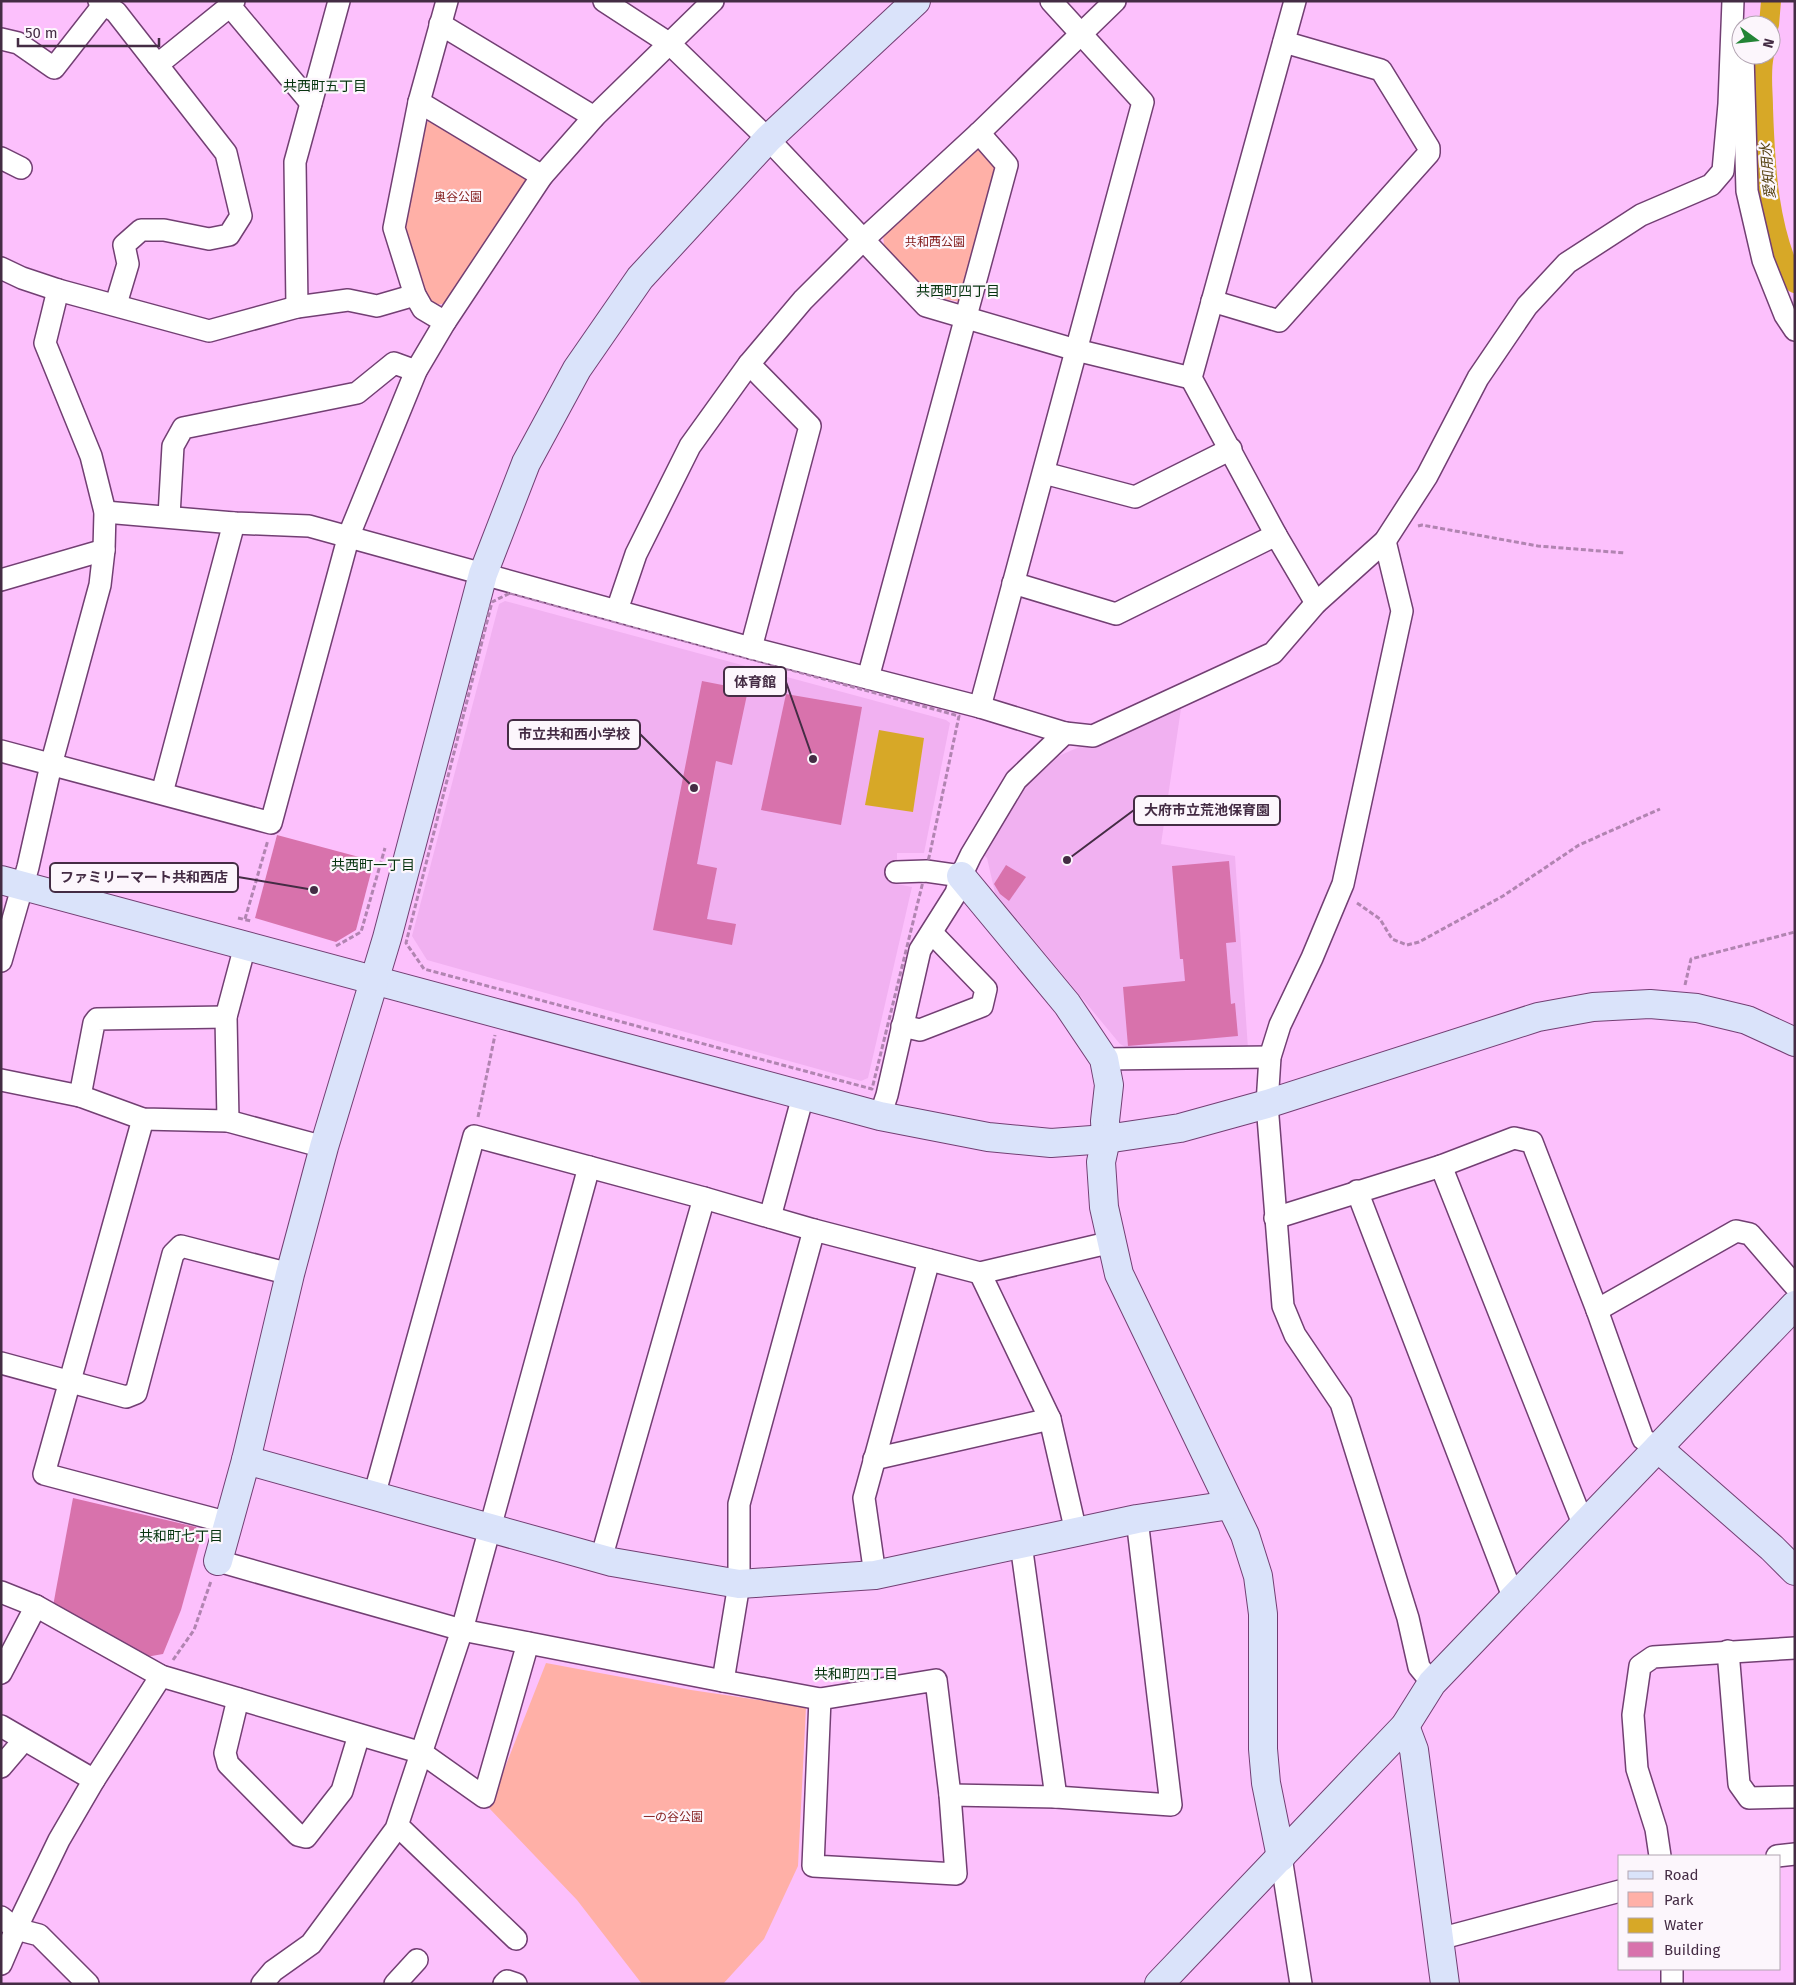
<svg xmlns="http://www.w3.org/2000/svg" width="1796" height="1985" font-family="'Fira Sans','Noto Sans JP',sans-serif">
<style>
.built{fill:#f1b1f1}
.green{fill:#ffb0a7}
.water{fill:#d7a827}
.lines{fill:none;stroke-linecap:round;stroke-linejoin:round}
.canal{stroke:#d7a827;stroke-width:20}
.building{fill:#d872ac}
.street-casing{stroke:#723f73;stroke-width:24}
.secondary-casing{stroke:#723f73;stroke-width:30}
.path{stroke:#b184b1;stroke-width:3;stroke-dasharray:5 2.5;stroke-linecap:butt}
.street{stroke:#fff;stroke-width:21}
.secondary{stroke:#dae3fa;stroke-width:28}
.labels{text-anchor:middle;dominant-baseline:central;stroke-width:4.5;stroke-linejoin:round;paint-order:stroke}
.park-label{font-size:12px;fill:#821a1a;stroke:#fcf6fc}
.neighbourhood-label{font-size:14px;fill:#06340f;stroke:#fcf6fc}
.water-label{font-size:14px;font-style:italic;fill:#544110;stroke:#fcf6fc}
.leader{fill:none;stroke:#442c44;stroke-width:2}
.callout-dot{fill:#442c44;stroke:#fcf6fc;stroke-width:2}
.callout{fill:#fcf6fc;stroke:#442c44;stroke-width:2}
.callout-label{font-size:14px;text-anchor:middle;font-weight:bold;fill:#442c44}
</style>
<rect width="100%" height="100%" fill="#fcc0fc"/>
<g class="built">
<polygon points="505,601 946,720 950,723 924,853 897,853 897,884 912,887 868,1078 861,1081 427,960 412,936 499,604"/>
<polygon points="1182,702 1161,844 1235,856 1248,1049 1133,1051 1120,1044 995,893 987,858 981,853 1026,781 1045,762"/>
</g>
<g class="green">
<polygon points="432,120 525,177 526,186 446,303 437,305 426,296 401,224 426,123"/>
<polygon points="975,148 984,148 995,160 996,170 960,302 930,296 884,245 883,235"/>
<polygon points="546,1663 691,1690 806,1707 798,1866 764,1939 723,1984 642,1984 577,1900 489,1808"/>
</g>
<polygon class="water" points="879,730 924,738 913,812 865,805"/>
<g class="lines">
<g class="canal">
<polyline points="1769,25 1771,1"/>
<path d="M1764 55C1760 72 1763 91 1763 108 1765 168 1768 229 1795 283"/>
</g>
</g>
<g class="building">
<polygon points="702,681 748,690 732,765 716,761 697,864 717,868 707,919 736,924 732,945 653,930"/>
<polygon points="786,694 862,707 841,825 761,810"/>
<polygon points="277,835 374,861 356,930 336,942 255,918"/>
<polygon points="1229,861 1236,942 1226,943 1231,1004 1235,1003 1238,1036 1128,1046 1123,987 1185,981 1183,959 1180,959 1172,866"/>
<polygon points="1006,865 1026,877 1009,901 1000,894 994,884"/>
<polygon points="73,1498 196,1527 201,1538 181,1610 163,1654 146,1657 53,1606"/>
</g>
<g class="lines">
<defs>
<g id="street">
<polyline points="99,1 116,12 226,153 241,216 229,235 209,239 164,230 141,230 124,245 128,264 116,304"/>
<polyline points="234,1 230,6 311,103"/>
<polyline points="604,1 670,44 768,139 926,306 1076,350 1191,378"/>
<polyline points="1295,1 1191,378 1276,535 1316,603"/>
<polyline points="440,24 594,117"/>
<polyline points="1,39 18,43 54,68 104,4"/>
<polyline points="1743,55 1747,191 1763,260 1785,315 1795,330"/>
<polyline points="157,65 230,6"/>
<polyline points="419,102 542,176"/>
<polyline points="1,158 21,168"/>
<polyline points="1,268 22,278 58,290 209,331 297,307 348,300 377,306 415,295"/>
<polyline points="1212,301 1279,321 1429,153 1429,148 1381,70 1284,42"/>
<polyline points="297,307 295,162 339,1"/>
<polyline points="445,322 423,309 415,295 394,228 419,102 447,1"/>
<polyline points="749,364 810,426 751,648"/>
<polyline points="1044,473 1135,497 1231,449"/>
<polyline points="105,512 234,523 309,526 751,648 980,707 1065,733"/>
<polyline points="169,516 173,446 183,428 357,393 394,363 416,371"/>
<polyline points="1385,541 1402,611 1343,884 1312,958 1280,1025 1270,1057 1267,1104 1283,1306 1295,1335 1341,1403 1408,1618 1419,1667 1432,1683"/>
<polyline points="1,580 104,550"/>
<polyline points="1013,583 1116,614 1276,535"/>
<polyline points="617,610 636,554 690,446 749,364 803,300 863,240 979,133 1115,1"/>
<polyline points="868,678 1007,165 979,133"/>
<polyline points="980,707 1143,102 1051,1"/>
<polyline points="1,751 271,823 349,535 416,371 445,322 542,176 594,117 713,1"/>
<polyline points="162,793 234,523"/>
<polyline points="896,872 926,871 961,876"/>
<polyline points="1,961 28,867 51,765 100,585 104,550 105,512 91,456 45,343 58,290"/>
<polyline points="902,1026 920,1030 982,1006 986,989 932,933"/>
<polyline points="1104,1059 1270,1057"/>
<polyline points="1,1080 80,1096 143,1119 228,1121 324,1147"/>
<polyline points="80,1096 94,1023 97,1019 226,1017"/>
<polyline points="880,1116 887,1095 920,950 956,893 961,876 971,855 1016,780 1065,733 1093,736 1273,653 1316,603 1385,541 1427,476 1478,378 1527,306 1567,263 1641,215 1711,185 1723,171 1729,104 1733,1"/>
<polyline points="143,1119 44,1474 229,1523"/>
<polyline points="228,1121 226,1017 245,946"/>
<polyline points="1441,1166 1584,1526"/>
<polyline points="1357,1191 1514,1599"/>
<polyline points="770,1217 803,1096"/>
<polyline points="1275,1218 1441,1166 1514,1138 1532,1142 1597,1310 1643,1439 1658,1448"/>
<polyline points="980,1273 1050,1419 1076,1532"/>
<polyline points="1597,1310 1736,1231 1750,1234 1795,1286"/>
<polyline points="1,1363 126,1397 136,1393 173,1254 181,1246 290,1274"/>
<polyline points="874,1459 1050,1419"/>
<polyline points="374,1496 474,1136 704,1198 814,1230"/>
<polyline points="601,1559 704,1198"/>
<polyline points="218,1561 462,1630 723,1681 739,1584 739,1504 814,1230 980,1273 1112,1242"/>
<polyline points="875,1575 864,1498 929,1260"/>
<polyline points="1,1592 36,1606 161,1676 422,1753 484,1797 528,1643"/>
<polyline points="1728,1651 1739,1784 1749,1798 1795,1797"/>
<polyline points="1,1673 36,1606"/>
<polygon points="936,1680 950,1795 956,1874 813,1866 820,1699"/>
<polyline points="723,1681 820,1699"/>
<polyline points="238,1699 225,1753 228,1764 298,1835 306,1837 342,1791 359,1735"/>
<polyline points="1,1726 94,1780 161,1676"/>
<polyline points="1,1767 24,1740"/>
<polyline points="950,1795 1056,1797 1021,1544"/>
<polyline points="1056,1797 1171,1805 1137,1519"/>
<polyline points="398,1826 516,1939"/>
<polyline points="1660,1856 1656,1829 1637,1769 1633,1715 1640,1666 1653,1657 1795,1648"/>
<polyline points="1777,1856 1795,1854"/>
<polyline points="1281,1857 1301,1984"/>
<polyline points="1,1917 16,1929 39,1935 88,1984"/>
<polyline points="1439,1939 1620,1891"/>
<polyline points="1,1964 16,1929 59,1840 94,1780"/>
<polyline points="262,1984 273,1971 311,1944 396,1829 462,1630 589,1167"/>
<polyline points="395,1984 417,1960"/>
<polyline points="504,1984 507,1981 516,1984"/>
<polyline points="1672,1984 1672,1969"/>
</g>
<g id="secondary">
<polyline points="961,876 1067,1004 1104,1059 1109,1085 1105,1121 1106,1139 1101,1162 1104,1207 1119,1274 1245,1535 1258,1576 1263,1614 1263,1749 1266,1783 1281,1857"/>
<polyline points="1,880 880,1116 988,1137 1051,1143 1106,1139 1180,1128 1267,1104 1538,1017 1593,1007 1650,1004 1697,1008 1747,1020 1795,1042"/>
<polyline points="1658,1448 1772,1548 1795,1571"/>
<polyline points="246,1460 612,1562 739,1584 875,1575 1137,1519 1230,1505"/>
<polyline points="218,1561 246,1460 290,1274 324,1147 387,938 483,574 526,463 577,369 640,278 768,139 916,1"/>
<polyline points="1405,1726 1414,1750 1445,1984"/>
<polyline points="1159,1984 1405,1726 1432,1683 1795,1305"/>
</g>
</defs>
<use href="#street" class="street-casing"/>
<use href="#secondary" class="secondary-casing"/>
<g class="path">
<polyline points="1418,526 1422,525 1538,546 1625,553"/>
<polygon points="510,593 959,716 930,853 872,1089 424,969 406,943 492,602"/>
<polyline points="1357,903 1380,919 1392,939 1407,945 1419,942 1503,896 1579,845 1660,809"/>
<polyline points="238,918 251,921"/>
<polyline points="245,919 268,840"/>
<polyline points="336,946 361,932 385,848"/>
<polyline points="1685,985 1691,959 1795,932"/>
<polyline points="478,1117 495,1035"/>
<polyline points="173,1660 194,1630 211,1581"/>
</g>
<use href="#street" class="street"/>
<use href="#secondary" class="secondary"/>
</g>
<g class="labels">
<g class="park-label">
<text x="458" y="197">奥谷公園</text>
<text x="935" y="242">共和西公園</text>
<text x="673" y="1817">一の谷公園</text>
</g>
<g class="neighbourhood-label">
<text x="325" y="86">共西町五丁目</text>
<text x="958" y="291">共西町四丁目</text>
<text x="373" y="865">共西町一丁目</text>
<text x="181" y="1536">共和町七丁目</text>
<text x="856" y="1674">共和町四丁目</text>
</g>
<g class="water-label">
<text transform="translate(1768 171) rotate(-95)">愛知用水</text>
</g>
</g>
<path class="leader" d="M813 759L786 682M694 788L640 734M1067 860L1134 810M314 890L238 877"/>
<g class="callout-dot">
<circle cx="813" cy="759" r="5"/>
<circle cx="694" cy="788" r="5"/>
<circle cx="1067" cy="860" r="5"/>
<circle cx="314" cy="890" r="5"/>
</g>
<g class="callout">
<rect x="724" y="667" width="62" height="29" rx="5"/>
<rect x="508" y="720" width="132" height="29" rx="5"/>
<rect x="1134" y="796" width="146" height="29" rx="5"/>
<rect x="50" y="863" width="188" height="29" rx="5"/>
</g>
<g class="callout-label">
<text x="755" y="687">体育館</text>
<text x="574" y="739">市立共和西小学校</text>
<text x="1207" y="815">大府市立荒池保育園</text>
<text x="144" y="882">ファミリーマート共和西店</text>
</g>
<rect width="1796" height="1985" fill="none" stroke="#442c44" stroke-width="5"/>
<rect x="1618" y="1855" width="162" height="115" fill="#fcf6fc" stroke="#b2a5b2"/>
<rect x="1628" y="1871" width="25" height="8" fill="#dae3fa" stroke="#b2a5b2"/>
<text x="1664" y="1880" font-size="15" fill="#442c44">Road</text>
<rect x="1628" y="1892" width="25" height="15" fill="#ffb0a7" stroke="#b2a5b2"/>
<text x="1664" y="1905" font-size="15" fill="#442c44">Park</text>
<rect x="1628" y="1918" width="25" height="15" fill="#d7a827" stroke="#b2a5b2"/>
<text x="1664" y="1930" font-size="15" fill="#442c44">Water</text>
<rect x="1628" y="1942" width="25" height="15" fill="#d872ac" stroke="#b2a5b2"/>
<text x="1664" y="1955" font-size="15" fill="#442c44">Building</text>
<g transform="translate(1756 40) rotate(105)"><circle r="24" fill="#fcf6fc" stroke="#b2a5b2"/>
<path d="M0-4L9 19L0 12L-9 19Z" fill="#238436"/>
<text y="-8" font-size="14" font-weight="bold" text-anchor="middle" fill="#442c44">N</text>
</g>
<path d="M18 38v8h141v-8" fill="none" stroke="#442c44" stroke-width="2.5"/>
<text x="25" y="38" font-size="15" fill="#442c44" stroke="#fcf6fc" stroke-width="4" paint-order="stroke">50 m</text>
</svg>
